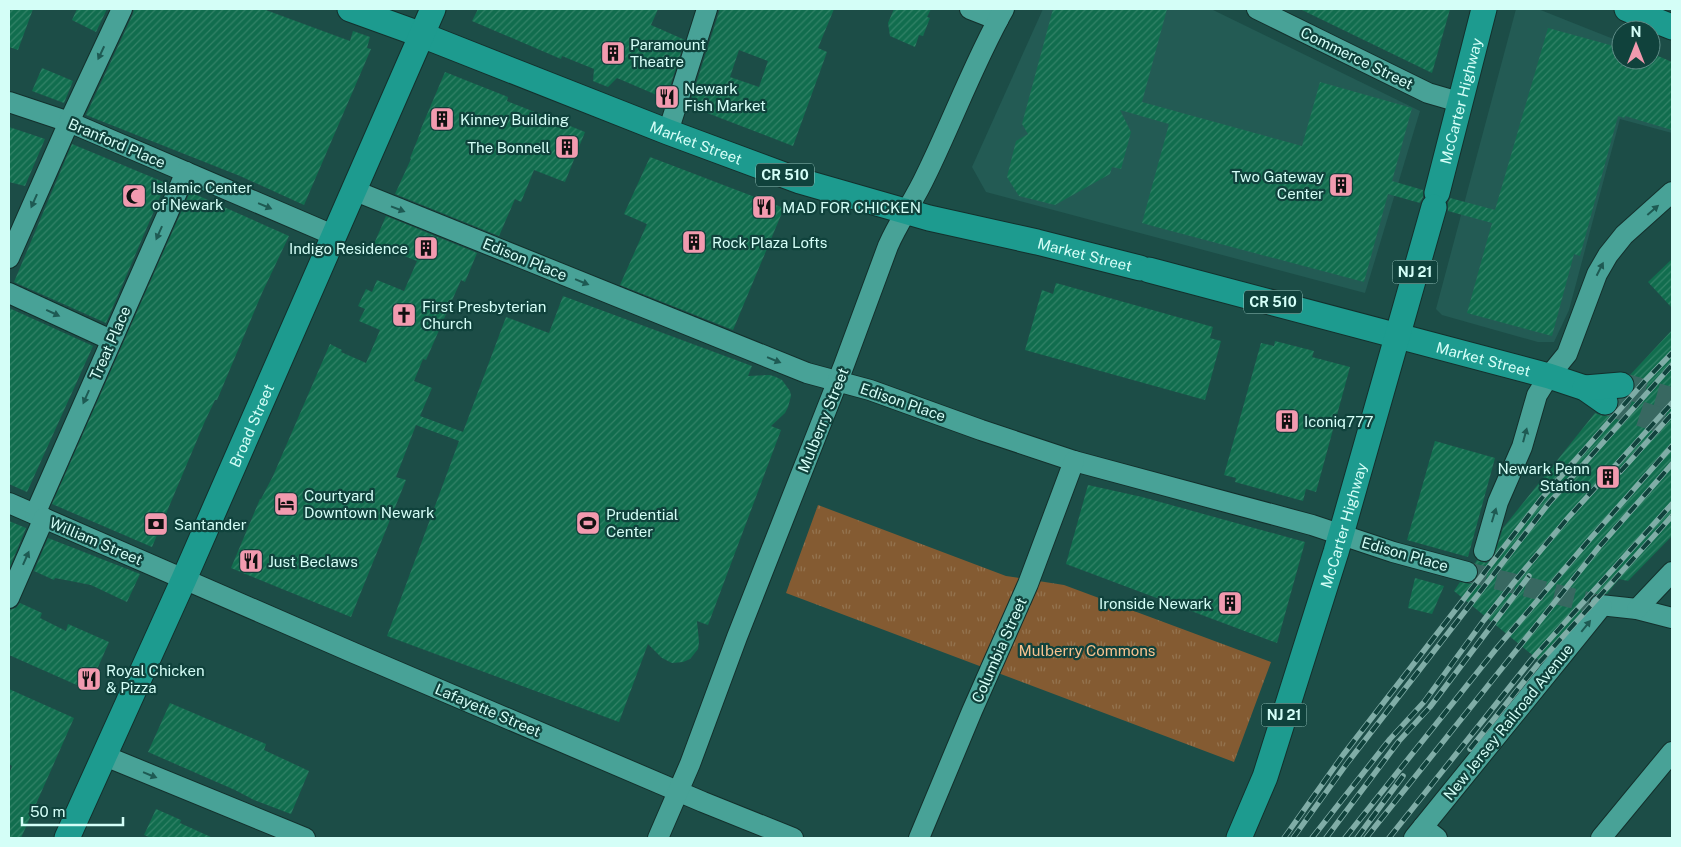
<svg xmlns="http://www.w3.org/2000/svg" width="1681" height="847" font-family="'Public Sans',sans-serif">
<style>
.built{fill:#235b54}
.park{fill:url(#park-tufts)}
.building{fill:url(#building-hatch);fill-rule:evenodd}
.lines{fill:none;stroke-linecap:round;stroke-linejoin:round}
.minor-tunnel{stroke:#386861;stroke-width:20;stroke-dasharray:20 10;stroke-linecap:butt}
.major-tunnel{stroke:#386861;stroke-width:25;stroke-dasharray:25 12;stroke-linecap:butt}
.minor-casing{stroke:#13302c;stroke-width:22}
.major-casing{stroke:#13302c;stroke-width:27}
.minor{stroke:#48a297;stroke-width:20}
.major{stroke:#1d9b8f;stroke-width:25}
.rail-casing{stroke:#80ada7;stroke-width:5.5}
.rail{stroke:#10423c;stroke-width:4;stroke-dasharray:11;stroke-linecap:butt}
.oneway{fill:#1e5a53}
.labels{text-anchor:middle;dominant-baseline:central;stroke-width:4.5;stroke-linejoin:round;paint-order:stroke}
.shield{fill:#10423c;stroke:#99c6bf;stroke-width:1}
.shield-label{font-size:14px;font-weight:bold;fill:#d4fef7}
.poi-label{font-size:15px;fill:#d4fef7;stroke:#10423c;text-anchor:start}
.street-label{font-size:15px;fill:#d4fef7;stroke:#10423c}
.park-label{font-size:15px;fill:#f8c290;stroke:#10423c}
</style>
<defs>
<pattern id="park-tufts" width="24" height="20" patternUnits="userSpaceOnUse" patternTransform="scale(1.25)"><rect width="24" height="20" fill="#845b32"/><path d="M3 7l-1-3M5 7V3M7 7l1-3M15 17l-1-3M17 17v-4M19 17l1-3" fill="none" stroke="#947450"/></pattern>
<pattern id="building-hatch" width="6" height="6" patternUnits="userSpaceOnUse" patternTransform="scale(1.25)"><rect width="6" height="6" fill="#116d4e"/><path d="M-1 1l2-2M0 6l6-6M5 7l2-2" fill="none" stroke="#338368"/></pattern>
</defs>
<rect width="100%" height="100%" fill="#1c4d47"/>
<g class="built">
<polygon points="1043,9 1211,9 1420,111 1365,293 986,192 972,167"/>
<polygon points="1516,9 1538,9 1621,42 1621,60 1651,60 1651,54 1672,63 1672,133 1620,119 1569,310 1554,342 1538,342 1442,315 1436,309"/>
</g>
<polygon class="park" points="818,505 1006,576 1064,585 1271,662 1234,762 786,593"/>
<g class="building">
<polygon points="9,9 33,9 18,50 9,47"/>
<polygon points="77,9 107,9 96,32 72,20"/>
<polygon points="134,9 263,9 350,41 353,31 370,37 367,48 371,49 304,205 240,176 86,115 133,14"/>
<polygon points="478,9 658,9 651,25 685,40 666,99 617,78 608,87 593,81 594,69 562,56 561,59 472,21"/>
<path d="M720 9H834L818 48 827 52 793 146 689 106ZM739 50 768 61 759 87 730 77Z"/>
<polygon points="894,9 931,9 927,17 930,18 923,36 919,35 915,47 890,36 888,23"/>
<polygon points="1053,9 1167,9 1142,102 1302,146 1320,82 1412,108 1392,181 1423,190 1423,197 1420,203 1388,194 1364,282 1160,228 1142,223 1169,124 1120,110 1131,132 1121,169 1112,167 1110,174 1055,205 1019,196 1007,177 1016,141 1028,134 1022,124"/>
<polygon points="1300,9 1450,9 1432,73"/>
<polygon points="1548,28 1621,48 1621,60 1651,60 1651,53 1672,62 1672,130 1625,116 1625,118 1618,116 1580,256 1574,254 1552,336 1467,313 1492,223 1448,211 1448,203 1450,198 1495,210"/>
<polygon points="42,68 73,81 64,103 32,91"/>
<polygon points="445,72 508,97 507,101 585,132 565,182 534,170 521,202 515,199 499,236 395,194 411,159 410,158 421,131 420,131"/>
<polygon points="9,127 45,139 25,186 9,182"/>
<polygon points="72,144 166,183 106,323 14,282"/>
<polygon points="650,157 784,208 733,330 620,285 647,224 624,214"/>
<polygon points="190,192 289,236 262,293 217,400 215,400 205,421 152,547 52,504"/>
<polygon points="386,216 477,253 465,282 461,280 426,360 423,359 414,381 432,388 420,416 463,432 506,317 549,333 563,296 752,366 748,376 770,375 776,377 782,380 790,391 791,396 788,407 785,413 771,426 781,430 708,625 697,621 699,642 698,649 690,659 683,662 672,663 662,658 648,644 619,722 387,636 459,441 416,425 396,477 406,480 351,617 231,568 260,499 261,499 273,476 330,344 342,350 341,352 366,363 380,330 359,321 365,309 358,306 366,289 372,292 377,280 404,291 417,261 374,244"/>
<polygon points="1672,259 1672,308 1648,282"/>
<polygon points="1056,283 1213,327 1210,338 1221,341 1205,400 1025,350 1042,290 1053,294"/>
<polygon points="9,308 93,346 27,492 9,484"/>
<polygon points="1672,330 1672,536 1628,581 1619,579 1607,594 1596,594 1591,598 1588,604 1541,662 1454,591 1460,582 1470,584 1476,580 1479,575 1478,568 1475,563 1477,560 1486,563 1493,559 1503,528 1595,413 1603,416 1611,415 1617,410 1619,400 1629,397 1634,392 1635,383 1630,375"/>
<polygon points="1275,341 1314,351 1312,357 1350,367 1316,492 1306,489 1303,501 1235,482 1236,478 1224,475 1261,343 1274,346"/>
<polygon points="1435,441 1495,458 1468,557 1407,540"/>
<polygon points="1088,485 1142,497 1305,542 1277,643 1066,564"/>
<polygon points="9,521 26,528 9,569"/>
<polygon points="48,538 140,574 127,602 91,585 55,578 54,580 34,571"/>
<polygon points="1415,578 1444,586 1432,614 1408,608"/>
<polygon points="20,603 42,613 40,618 66,631 68,624 109,642 88,690 9,655 9,610 16,608"/>
<polygon points="9,689 74,718 21,838 9,838 9,774 12,766 9,764"/>
<polygon points="170,703 266,744 264,750 309,771 291,814 254,800 235,790 148,752"/>
<polygon points="156,809 181,820 180,823 213,838 151,838 144,835"/>
</g>
<g class="lines">
<polyline class="minor-tunnel" points="1467,572 1600,605"/>
<g class="major-tunnel">
<polyline points="1621,385 1672,400"/>
<polyline points="1605,402 1672,424"/>
</g>
<defs>
<g id="minor">
<polyline points="970,9 998,20"/>
<polyline points="1257,9 1428,93 1459,102"/>
<polyline points="9,102 69,122 333,235"/>
<polyline points="668,132 707,9"/>
<polyline points="353,190 807,373 870,390 981,430 1074,461 1312,525 1393,552 1467,572"/>
<polyline points="9,258 69,122 122,9"/>
<polyline points="9,293 111,340"/>
<polyline points="9,503 354,653 703,802 793,838"/>
<polyline points="35,514 186,172"/>
<polyline points="1484,551 1498,502 1522,447 1537,395 1549,376 1567,354 1597,274 1608,255 1624,235 1672,192"/>
<polyline points="9,598 44,518"/>
<polyline points="1600,605 1637,609 1672,618"/>
<polyline points="1637,609 1672,572"/>
<polyline points="105,756 305,838"/>
<polyline points="1423,827 1437,838"/>
<path d="M658 838 690 764 737 637 844 365 888 246C899 221 915 199 926 175 953 120 974 62 1004 9"/>
<polyline points="919,838 972,711 1028,584 1074,461"/>
<polyline points="1414,838 1602,606"/>
<polyline points="1601,838 1672,752"/>
</g>
<g id="major">
<path id="s1" d="M350 9 422 35 668 132 800 181 929 218 1037 242 1140 268"/>
<polyline points="1627,9 1672,27"/>
<path id="s2" d="M1437 193 1484 9"/>
<path id="s3" d="M1149 270 1549 376 1585 388 1605 402"/>
<polyline points="1585,388 1621,385"/>
<path id="s4" d="M67 838 184 579 433 9"/>
<path id="s5" d="M1239 838 1265 777 1336 552 1434 207"/>
</g>
</defs>
<use href="#minor" class="minor-casing"/>
<use href="#major" class="major-casing"/>
<use href="#minor" class="minor"/>
<use href="#major" class="major"/>
<defs>
<g id="rail">
<polyline points="1620,472 1672,414"/>
<polyline points="1470,749 1538,664 1672,516"/>
<polyline points="1284,838 1343,755 1542,498 1644,382 1672,353"/>
<polyline points="1293,838 1348,762 1549,503 1672,365"/>
<polyline points="1312,838 1390,739 1424,702 1484,620 1515,581 1567,519 1672,403"/>
<polyline points="1326,838 1399,741 1430,707 1529,576"/>
<polyline points="1345,838 1496,649 1590,539 1672,446"/>
<polyline points="1357,838 1403,776"/>
<polyline points="1366,838 1599,547 1672,464"/>
<polyline points="1389,838 1532,659 1672,504"/>
</g>
</defs>
<use href="#rail" class="rail-casing"/>
<use href="#rail" class="rail"/>
</g>
<defs><path id="oneway-solid" d="M-6-.8H1V-3.2L6.5 0L1 3.2V.8H-6Z" transform="scale(1.25)"/></defs>
<g class="oneway">
<use href="#oneway-solid" transform="translate(101 53) rotate(115)"/>
<use href="#oneway-solid" transform="translate(34 201) rotate(114)"/>
<use href="#oneway-solid" transform="translate(265 206) rotate(23)"/>
<use href="#oneway-solid" transform="translate(398 209) rotate(21)"/>
<use href="#oneway-solid" transform="translate(1653 210) rotate(-41)"/>
<use href="#oneway-solid" transform="translate(159 233) rotate(114)"/>
<use href="#oneway-solid" transform="translate(1600 269) rotate(-63)"/>
<use href="#oneway-solid" transform="translate(582 282) rotate(22)"/>
<use href="#oneway-solid" transform="translate(53 313) rotate(25)"/>
<use href="#oneway-solid" transform="translate(774 360) rotate(22)"/>
<use href="#oneway-solid" transform="translate(86 397) rotate(114)"/>
<use href="#oneway-solid" transform="translate(1525 435) rotate(-75)"/>
<use href="#oneway-solid" transform="translate(1494 515) rotate(-73)"/>
<use href="#oneway-solid" transform="translate(26 558) rotate(-66)"/>
<use href="#oneway-solid" transform="translate(1586 626) rotate(-51)"/>
<use href="#oneway-solid" transform="translate(150 775) rotate(22)"/>
</g>
<defs>
<symbol id="building-square" viewBox="-11 -11 22 22"><rect x="-9" y="-9" width="18" height="18" rx="4" fill="#f29aaf" stroke="#10423c"/><path d="M-4-6H4V6H1V3H-1V6H-4ZM-2.5-4.3h1.7v1.8h-1.7ZM.8-4.3h1.7v1.8H.8ZM-2.5-1h1.7V.8h-1.7ZM.8-1h1.7V.8H.8Z" fill="#111"/></symbol>
<symbol id="restaurant-square" viewBox="-11 -11 22 22"><rect x="-9" y="-9" width="18" height="18" rx="4" fill="#f29aaf" stroke="#10423c"/><path d="M-5-6h1v4h1v-4h1v4h1v-4h1v5L-1.5 .5V6h-2V.5L-5-1ZM5-6V6H3V1.5H1.5Q1.5-4 5-6Z" fill="#111"/></symbol>
<symbol id="mosque-square" viewBox="-11 -11 22 22"><rect x="-9" y="-9" width="18" height="18" rx="4" fill="#f29aaf" stroke="#10423c"/><path d="M3.5-4.9A6 6 0 1 0 3.5 4.9A5 5 0 1 1 3.5-4.9Z" fill="#111"/></symbol>
<symbol id="church-square" viewBox="-11 -11 22 22"><rect x="-9" y="-9" width="18" height="18" rx="4" fill="#f29aaf" stroke="#10423c"/><path d="M-1.2-6h2.4v3.5h3.3v2.4h-3.3V6h-2.4V-.1h-3.3v-2.4h3.3Z" fill="#111"/></symbol>
<symbol id="hotel-square" viewBox="-11 -11 22 22"><rect x="-9" y="-9" width="18" height="18" rx="4" fill="#f29aaf" stroke="#10423c"/><path d="M-6-4.5h1.5V1H6V5H4.5V3h-9V5H-6ZM-4 0a1.8 1.8 0 1 1 3.6 0ZM.5 0V-2.5h3Q6-2.5 6 0Z" fill="#111"/></symbol>
<symbol id="stadium-square" viewBox="-11 -11 22 22"><rect x="-9" y="-9" width="18" height="18" rx="4" fill="#f29aaf" stroke="#10423c"/><path d="M0-5a6.5 5 0 1 0 0 10a6.5 5 0 1 0 0-10ZM-3.5-1.8h7v3.6h-7Z" fill="#111"/></symbol>
<symbol id="bank-square" viewBox="-11 -11 22 22"><rect x="-9" y="-9" width="18" height="18" rx="4" fill="#f29aaf" stroke="#10423c"/><path d="M-6-4H6V4H-6ZM0-2.3a2.3 2.3 0 1 0 0 4.6a2.3 2.3 0 1 0 0-4.6Z" fill="#111"/></symbol>
</defs>
<g fill-rule="evenodd">
<use href="#building-square" x="599" y="39" width="28" height="28"/>
<use href="#restaurant-square" x="653" y="83" width="28" height="28"/>
<use href="#building-square" x="428" y="105" width="28" height="28"/>
<use href="#building-square" x="553" y="133" width="28" height="28"/>
<use href="#building-square" x="1327" y="171" width="28" height="28"/>
<use href="#mosque-square" x="120" y="182" width="28" height="28"/>
<use href="#restaurant-square" x="750" y="193" width="28" height="28"/>
<use href="#building-square" x="680" y="228" width="28" height="28"/>
<use href="#building-square" x="412" y="234" width="28" height="28"/>
<use href="#church-square" x="390" y="301" width="28" height="28"/>
<use href="#building-square" x="1273" y="407" width="28" height="28"/>
<use href="#building-square" x="1594" y="463" width="28" height="28"/>
<use href="#hotel-square" x="272" y="490" width="28" height="28"/>
<use href="#stadium-square" x="574" y="509" width="28" height="28"/>
<use href="#bank-square" x="142" y="510" width="28" height="28"/>
<use href="#restaurant-square" x="237" y="547" width="28" height="28"/>
<use href="#building-square" x="1216" y="589" width="28" height="28"/>
<use href="#restaurant-square" x="75" y="665" width="28" height="28"/>
</g>
<g class="labels">
<g class="shield">
<rect x="756" y="163.5" width="58" height="23" rx="4"/>
<rect x="1392.5" y="260.5" width="45" height="23" rx="4"/>
<rect x="1244" y="290.5" width="58" height="23" rx="4"/>
<rect x="1261.5" y="703.5" width="45" height="23" rx="4"/>
</g>
<g class="shield-label">
<text x="785" y="175">CR 510</text>
<text x="1415" y="272">NJ 21</text>
<text x="1273" y="302">CR 510</text>
<text x="1284" y="715">NJ 21</text>
</g>
<g class="poi-label">
<text x="630" y="44">Paramount<tspan x="630" dy="17">Theatre</tspan></text>
<text x="684" y="88">Newark<tspan x="684" dy="17">Fish Market</tspan></text>
<text x="460" y="119">Kinney Building</text>
<text x="550" y="147" text-anchor="end">The Bonnell</text>
<text x="1324" y="176" text-anchor="end">Two Gateway<tspan x="1324" dy="17">Center</tspan></text>
<text x="152" y="187">Islamic Center<tspan x="152" dy="17">of Newark</tspan></text>
<text x="782" y="207">MAD FOR CHICKEN</text>
<text x="712" y="242">Rock Plaza Lofts</text>
<text x="408" y="248" text-anchor="end">Indigo Residence</text>
<text x="422" y="306">First Presbyterian<tspan x="422" dy="17">Church</tspan></text>
<text x="1304" y="421">Iconiq777</text>
<text x="1590" y="468" text-anchor="end">Newark Penn<tspan x="1590" dy="17">Station</tspan></text>
<text x="304" y="495">Courtyard<tspan x="304" dy="17">Downtown Newark</tspan></text>
<text x="606" y="514">Prudential<tspan x="606" dy="17">Center</tspan></text>
<text x="174" y="524">Santander</text>
<text x="268" y="561">Just Beclaws</text>
<text x="1212" y="603" text-anchor="end">Ironside Newark</text>
<text x="106" y="670">Royal Chicken<tspan x="106" dy="17">&amp; Pizza</tspan></text>
</g>
<g class="street-label">
<text transform="translate(1357 58) rotate(26)">Commerce Street</text>
<text stroke="none"><textPath href="#s2" startOffset="95">McCarter Highway</textPath></text>
<text stroke="none"><textPath href="#s1" startOffset="371">Market Street</textPath></text>
<text transform="translate(117 143) rotate(23)">Branford Place</text>
<text stroke="none"><textPath href="#s1" startOffset="776">Market Street</textPath></text>
<text transform="translate(525 259) rotate(22)">Edison Place</text>
<text transform="translate(110 343) rotate(-66)">Treat Place</text>
<text stroke="none"><textPath href="#s3" startOffset="346">Market Street</textPath></text>
<text transform="translate(903 402) rotate(19)">Edison Place</text>
<text transform="translate(823 420) rotate(-68)">Mulberry Street</text>
<text stroke="none"><textPath href="#s4" startOffset="452">Broad Street</textPath></text>
<text stroke="none"><textPath href="#s5" startOffset="330">McCarter Highway</textPath></text>
<text transform="translate(96 541) rotate(23)">William Street</text>
<text transform="translate(1405 554) rotate(16)">Edison Place</text>
<text transform="translate(999 650) rotate(-66)">Columbia Street</text>
<text transform="translate(488 710) rotate(23)">Lafayette Street</text>
<text transform="translate(1508 722) rotate(-51)">New Jersey Railroad Avenue</text>
</g>
<g class="park-label">
<text x="1087" y="650">Mulberry Commons</text>
</g>
</g>
<rect width="1681" height="847" fill="none" stroke="#d4fef7" stroke-width="20"/>
<g transform="translate(1636 45)"><circle r="24" fill="#10423c" stroke="#5e8d87"/>
<path d="M0-4L9 19L0 12L-9 19Z" fill="#f29aaf"/>
<text y="-8" font-size="14" font-weight="bold" text-anchor="middle" fill="#d4fef7">N</text>
</g>
<path d="M22 817v8h101v-8" fill="none" stroke="#d4fef7" stroke-width="2.5"/>
<text x="30" y="817" font-size="15" fill="#d4fef7" stroke="#10423c" stroke-width="4" paint-order="stroke">50 m</text>
</svg>
